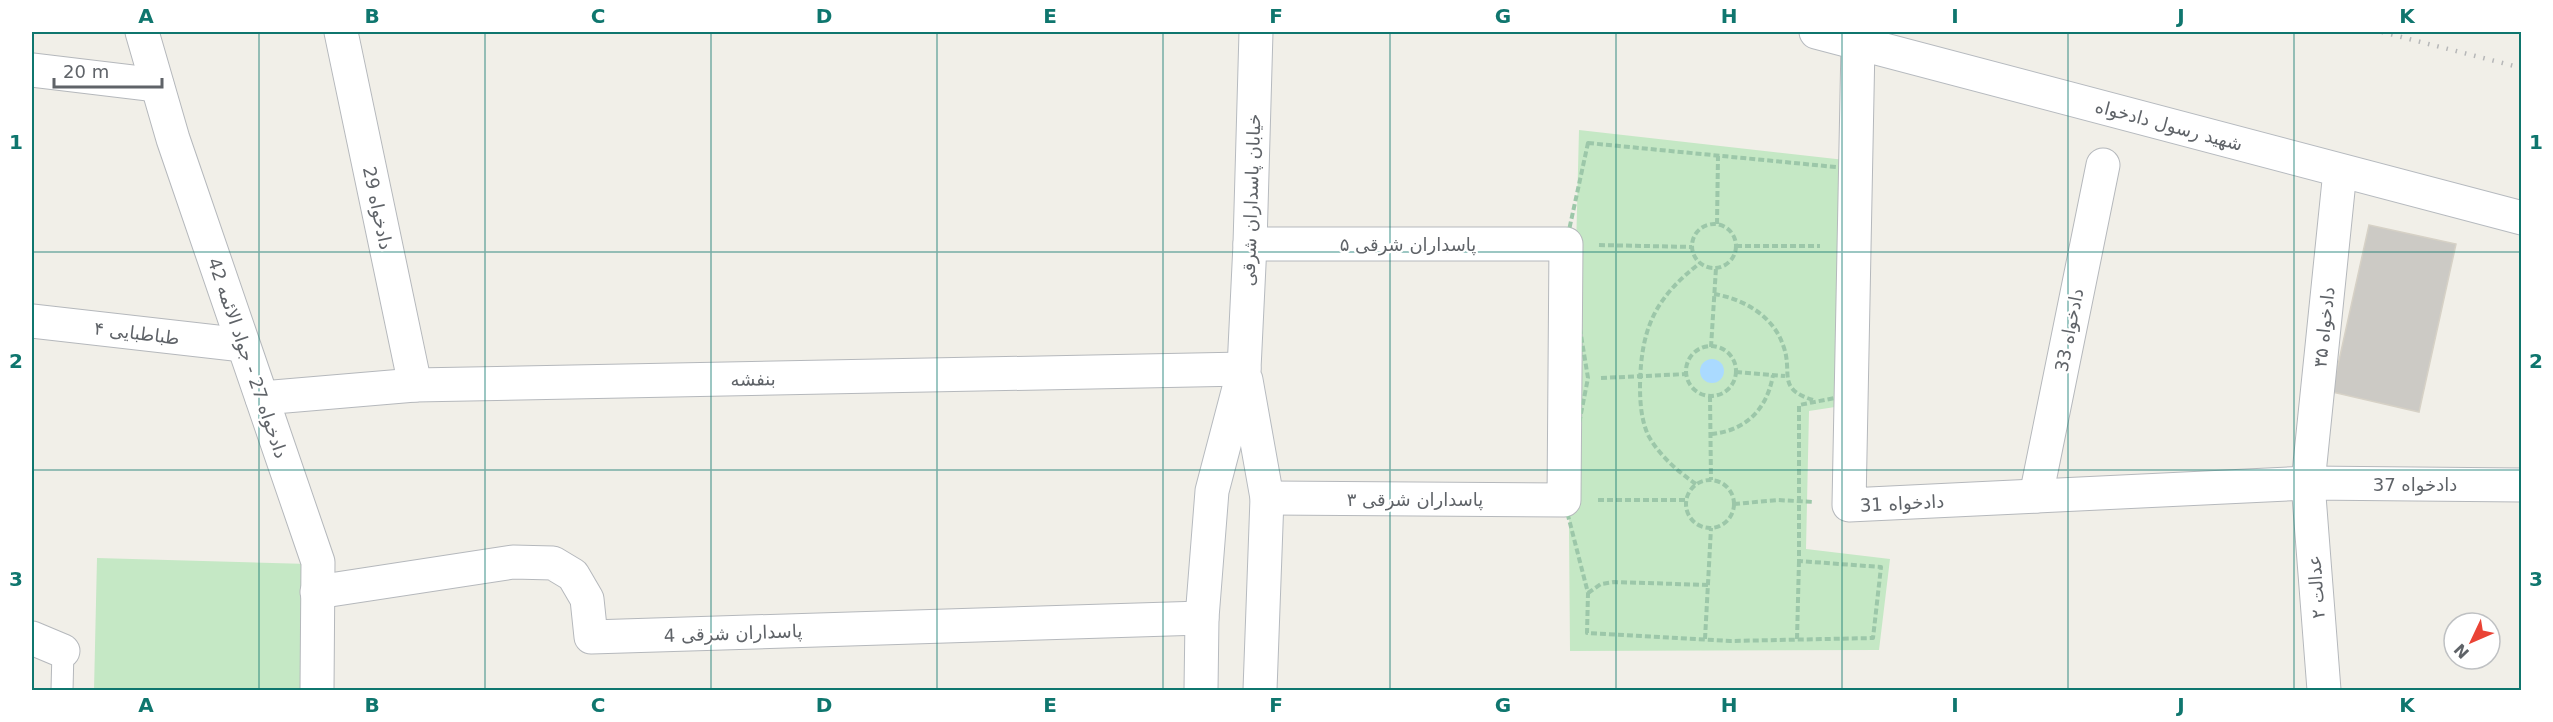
<svg xmlns="http://www.w3.org/2000/svg" width="2553" height="722" font-family="'DejaVu Sans',Vazirmatn,sans-serif">
<style>
.green{fill:#c5e8c5}
.water{fill:#aadaff}
.building{fill:#cccac5;stroke:#d6d1c6;stroke-width:1.5}
.lines{fill:none;stroke-linecap:round;stroke-linejoin:round}
.lane-casing{stroke:#b5b8bc;stroke-width:23}
.street-casing{stroke:#b5b8bc;stroke-width:35}
.secondary-casing{stroke:#b6babf;stroke-width:35}
.path{stroke:#9cc7a9;stroke-width:4;stroke-dasharray:6 3;stroke-linecap:butt}
.lane{stroke:#fff;stroke-width:21}
.street{stroke:#fff;stroke-width:33}
.secondary{stroke:#fff;stroke-width:33}
.rail{stroke:#b6b7b8;stroke-width:4.5;stroke-dasharray:1.5 8;stroke-linecap:butt}
.grid{fill:none;stroke:#0f766e;stroke-width:1.5;stroke-opacity:0.55}
.labels{text-anchor:middle;dominant-baseline:central;stroke-width:4.5;stroke-linejoin:round;paint-order:stroke}
.street-label{font-size:18px;fill:#5f6368;stroke:#fff}
.neatline{fill:none;stroke:#0f766e;stroke-width:2}
.grid-label{font-size:20px;text-anchor:middle;font-weight:bold;fill:#0f766e}
</style>
<rect width="100%" height="100%" fill="#f1efe8"/>
<g class="green">
<polygon points="1579,130 1854,161 1848,405 1809,411 1806,549 1890,559 1879,650 1570,651 1569,529"/>
<polygon points="97,558 309,564 306,690 94,690"/>
</g>
<circle class="water" cx="1712" cy="371" r="12"/>
<polygon class="building" points="2369,225 2456,244 2419,412 2332,392"/>
<g class="lines">
<defs>
<polyline id="lane" points="62,690 63,651"/>
<g id="street">
<polyline points="142,32 173,139 318,562 317,690"/>
<polyline points="341,32 415,385"/>
<polyline points="1858,44 1849,505 2308,483 2522,485"/>
<polyline points="32,70 157,85"/>
<polyline points="1250,244 1566,244 1564,500 1267,498"/>
<polyline points="32,321 243,345"/>
<polyline points="262,398 415,385 1244,369"/>
<polyline points="2036,496 2103,165"/>
<polyline points="317,592 513,562 553,563 573,575 587,599 591,637 1202,618"/>
<polyline points="32,638 63,651"/>
<polyline points="2324,690 2308,483 2340,171"/>
</g>
<g id="secondary">
<polyline points="1816,32 2522,218"/>
<polyline points="1246,380 1267,498 1260,690"/>
<polyline points="1201,690 1202,618 1212,491 1244,369 1250,244 1256,32"/>
</g>
</defs>
<use href="#lane" class="lane-casing"/>
<use href="#street" class="street-casing"/>
<use href="#secondary" class="secondary-casing"/>
<g class="path">
<polygon points="1588,143 1846,168 1840,397 1799,405 1799,561 1881,567 1873,638 1730,641 1587,633 1588,593 1564,500 1588,378 1566,244"/>
<circle cx="1714" cy="246" r="22"/>
<polyline points="1717,224 1718,156"/>
<polyline points="1599,245 1692,247"/>
<polyline points="1736,246 1820,246"/>
<path d="M1714 294C1744 299 1773 316 1783 345 1794 373 1775 388 1813 400"/>
<circle cx="1711" cy="371" r="25"/>
<polyline points="1711,347 1716,268"/>
<polyline points="1736,372 1785,376"/>
<polyline points="1601,378 1687,374"/>
<polyline points="1710,396 1711,480"/>
<path d="M1711 434C1745 431 1767 410 1773 375"/>
<circle cx="1710" cy="504" r="24"/>
<path d="M1696 484C1677 471 1659 455 1648 435 1641 419 1640 402 1640 385 1641 328 1655 298 1700 263"/>
<polyline points="1598,500 1685,500"/>
<polyline points="1734,504 1778,500 1814,502"/>
<polyline points="1588,593 1601,584 1614,582 1708,585"/>
<polyline points="1705,639 1711,528"/>
<polyline points="1797,639 1799,561"/>
</g>
<use href="#lane" class="lane"/>
<use href="#street" class="street"/>
<use href="#secondary" class="secondary"/>
<polyline class="rail" points="2382,32 2522,68"/>
</g>
<path class="grid" d="M259 32V690M485 32V690M711 32V690M937 32V690M1163 32V690M1390 32V690M1616 32V690M1842 32V690M2068 32V690M2294 32V690M32 252H2522M32 470H2522"/>
<g class="labels">
<g class="street-label">
<text transform="translate(2169 125) rotate(15)">شهید رسول دادخواه</text>
<text transform="translate(1251 200) rotate(-88)">خیابان پاسداران شرقی</text>
<text transform="translate(378 208) rotate(78)">دادخواه 29</text>
<text x="1408" y="244">پاسداران شرقی ۵</text>
<text transform="translate(2324 327) rotate(-84)">دادخواه ۳۵</text>
<text transform="translate(2069 330) rotate(-79)">دادخواه 33</text>
<text transform="translate(137 333) rotate(7)">طباطبایی ۴</text>
<text transform="translate(248 358) rotate(71)">دادخواه 27 - جواد الائمه 42</text>
<text transform="translate(753 379) rotate(-1)">بنفشه</text>
<text x="2415" y="484">دادخواه 37</text>
<text x="1415" y="499">پاسداران شرقی ۳</text>
<text transform="translate(1902 503) rotate(-3)">دادخواه 31</text>
<text transform="translate(2316 587) rotate(-94)">عدالت ۲</text>
<text transform="translate(733 633) rotate(-2)">پاسداران شرقی 4</text>
</g>
</g>
<rect width="2553" height="722" fill="none" stroke="#ffffff" stroke-width="66"/>
<g transform="translate(2472 641) rotate(226)"><circle r="28" fill="#ffffff" stroke="#bfc1c3" stroke-width="1.5"/>
<path d="M0-4.5L10 22L0 15L-10 22Z" fill="#ea4335"/>
<text y="-9" font-size="16" font-weight="bold" text-anchor="middle" fill="#5f6368">N</text>
</g>
<path d="M54 78v9h108v-9" fill="none" stroke="#5f6368" stroke-width="3"/>
<text x="63" y="78" font-size="18" fill="#5f6368" stroke="#ffffff" stroke-width="4.5" paint-order="stroke">20 m</text>
<rect x="33" y="33" width="2487" height="656" class="neatline"/>
<g class="grid-label">
<text x="146" y="23">A</text>
<text x="372" y="23">B</text>
<text x="598" y="23">C</text>
<text x="824" y="23">D</text>
<text x="1050" y="23">E</text>
<text x="1276" y="23">F</text>
<text x="1503" y="23">G</text>
<text x="1729" y="23">H</text>
<text x="1955" y="23">I</text>
<text x="2181" y="23">J</text>
<text x="2407" y="23">K</text>
<text x="16" y="149">1</text>
<text x="2536" y="149">1</text>
<text x="16" y="368">2</text>
<text x="2536" y="368">2</text>
<text x="16" y="586">3</text>
<text x="2536" y="586">3</text>
<text x="146" y="712">A</text>
<text x="372" y="712">B</text>
<text x="598" y="712">C</text>
<text x="824" y="712">D</text>
<text x="1050" y="712">E</text>
<text x="1276" y="712">F</text>
<text x="1503" y="712">G</text>
<text x="1729" y="712">H</text>
<text x="1955" y="712">I</text>
<text x="2181" y="712">J</text>
<text x="2407" y="712">K</text>
</g>
</svg>
